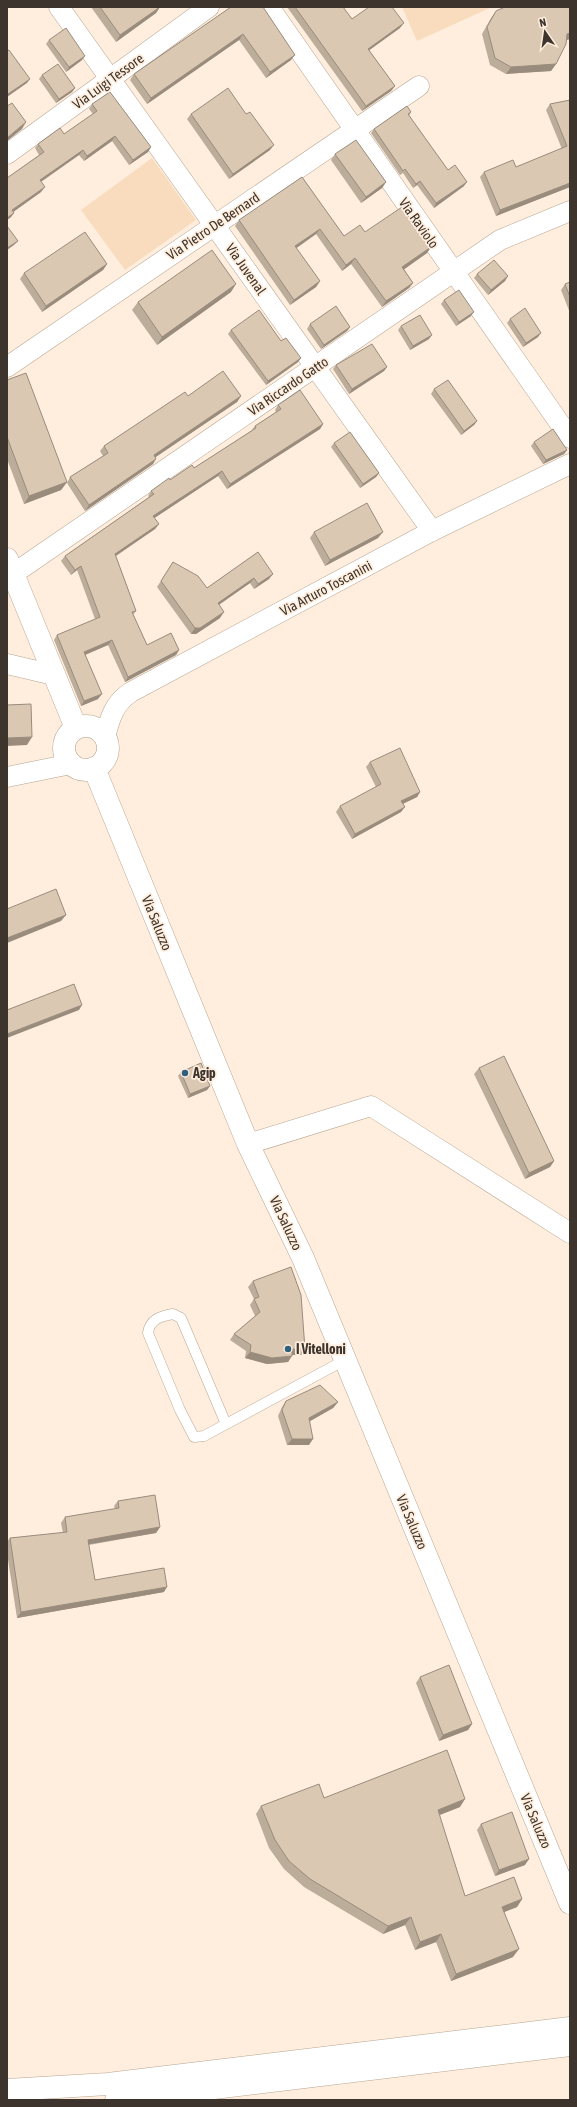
<svg xmlns="http://www.w3.org/2000/svg" width="577" height="2107" font-family="'Asap Condensed',sans-serif">
<style>
.green{fill:#f9dcbe}
.lines{fill:none;stroke-linecap:round;stroke-linejoin:round}
.lane-casing{stroke:#b8a591;stroke-width:11}
.street-casing{stroke:#b8a591;stroke-width:21}
.secondary-casing{stroke:#b8a591;stroke-width:23}
.highway-casing{stroke:#b8a591;stroke-width:23}
.lane{stroke:#fff;stroke-width:10}
.street{stroke:#fff;stroke-width:20}
.secondary{stroke:#fff;stroke-width:22}
.highway{stroke:#fff;stroke-width:22}
.wall{fill:#bcac9a}
.shaded-wall{fill:#998c7d}
.building{fill:#dbc8b3;stroke:#998c7d}
.poi-dot{fill:#2e5f7d;stroke:#fed;stroke-width:1.5}
.labels{text-anchor:middle;dominant-baseline:central;stroke-width:3.5;stroke-linejoin:round;paint-order:stroke}
.street-label{font-size:14px;fill:#3d352d;stroke:#fed}
.poi-label{font-size:14px;font-weight:bold;fill:#3d352d;stroke:#fed;text-anchor:start}
</style>
<rect width="100%" height="100%" fill="#fed"/>
<g class="green">
<polygon points="402,7 492,7 417,41"/>
<polygon points="152,158 196,220 125,270 81,210"/>
</g>
<g class="lines">
<defs>
<path id="lane" d="M226 1424 181 1318 173 1314C161 1316 150 1319 148 1333L180 1410 194 1437 204 1436 345 1360"/>
<g id="street">
<polyline points="59,7 432,531"/>
<polyline points="269,7 570,438"/>
<polyline points="7,154 209,7"/>
<polyline points="7,367 419,86"/>
<polyline points="13,574 500,240 570,211"/>
<polyline points="7,664 54,675"/>
<path d="M105 737C110 718 114 703 131 692L432 531 570 464"/>
<polyline points="7,777 71,764"/>
<polyline points="248,1144 371,1106 570,1233"/>
</g>
<g id="secondary">
<polyline points="7,559 76,728"/>
<circle cx="86" cy="748" r="22"/>
<polyline points="94,768 248,1144 303,1258 570,1903"/>
</g>
<g id="highway">
<polyline points="7,2090 108,2084 570,2028"/>
<polyline points="116,2100 570,2045"/>
</g>
</defs>
<use href="#lane" class="lane-casing"/>
<use href="#street" class="street-casing"/>
<use href="#secondary" class="secondary-casing"/>
<use href="#highway" class="highway-casing"/>
<use href="#lane" class="lane"/>
<use href="#street" class="street"/>
<use href="#secondary" class="secondary"/>
<use href="#highway" class="highway"/>
</g>
<g class="wall">
<polygon points="91,7 160,7 156,13 116,42"/>
<polygon points="231,7 291,60 266,78 239,40 147,104 130,80 134,74"/>
<polygon points="287,7 343,7 352,19 368,8 367,7 392,7 400,28 369,50 395,86 391,91 362,111"/>
<polygon points="570,7 570,39 567,40 556,64 551,71 506,74 490,65 482,34 491,18 496,11"/>
<polygon points="49,40 82,60 66,72 46,44"/>
<polygon points="42,75 75,88 72,92 56,103 39,79"/>
<polygon points="570,100 570,187 496,216 480,177 484,172 516,167 562,149 546,110 550,104"/>
<polygon points="92,104 151,147 148,152 129,165 112,141 84,161 79,155 41,182 41,192 13,212 14,213 11,217 7,220 7,178 39,155 35,148 38,144 64,134 93,114 89,109"/>
<polygon points="411,112 409,116 448,170 464,186 434,208 417,185 413,188 403,173 400,175 371,133 374,129"/>
<polygon points="191,114 246,114 270,150 229,179 187,119"/>
<polygon points="335,154 386,182 382,188 361,203 331,160"/>
<polygon points="302,177 344,236 365,232 431,247 427,253 404,269 413,283 409,288 382,307 351,264 342,271 316,234 296,248 320,281 316,287 290,305 235,226 239,220"/>
<polygon points="107,264 103,270 42,312 20,279 24,273"/>
<polygon points="477,274 508,276 505,281 488,295 474,278"/>
<polygon points="570,282 570,313 561,290 565,284"/>
<polygon points="231,292 157,345 132,310 138,302"/>
<polygon points="444,300 471,316 456,326 441,304"/>
<polygon points="510,319 538,337 523,347 507,323"/>
<polygon points="310,324 350,327 347,331 321,349 307,329"/>
<polygon points="401,326 429,339 410,350 398,330"/>
<polygon points="231,330 281,341 301,358 298,362 266,385 228,334"/>
<polygon points="336,365 387,367 384,371 349,394 333,369"/>
<polygon points="7,380 67,482 61,490 24,504 7,459"/>
<polygon points="434,389 477,421 474,425 461,435 431,394"/>
<polygon points="188,396 241,396 237,402 155,457 153,464 85,511 67,483 70,477 103,456 100,451 104,446"/>
<polygon points="278,405 323,424 320,429 227,489 218,476 154,518 159,524 155,529 116,556 136,611 133,615 147,645 179,650 176,655 125,682 108,645 85,655 98,699 81,706 54,640 57,635 95,619 77,570 71,575 61,561 65,556 149,497 148,496 151,491 170,480 194,468 251,431 255,426 276,412 275,410"/>
<polygon points="534,442 567,450 564,454 543,464 531,446"/>
<polygon points="334,443 379,473 376,477 360,488 331,447"/>
<polygon points="314,532 378,538 325,566 310,538"/>
<polygon points="258,552 269,579 254,589 250,583 219,605 220,618 196,634 191,634 157,587 173,562 207,588"/>
<polygon points="370,762 420,792 417,797 403,804 401,812 352,839 336,812 340,806 376,787 366,767"/>
<polygon points="479,1068 554,1161 550,1167 525,1179 474,1074"/>
<polygon points="181,1072 210,1086 207,1090 188,1098 178,1076"/>
<polygon points="253,1281 301,1355 292,1355 288,1362 267,1364 245,1358 246,1351 230,1340 234,1334 255,1316 250,1305 254,1299 248,1287"/>
<polygon points="286,1401 338,1402 333,1408 310,1421 309,1445 287,1445 278,1416 282,1407"/>
<polygon points="118,1501 160,1527 156,1533 89,1545 95,1580 164,1592 17,1618 7,1553 7,1542 10,1538 63,1533 61,1523 65,1517 115,1509 114,1506"/>
<polygon points="420,1677 472,1724 468,1730 439,1741 416,1683"/>
<polygon points="324,1798 460,1807 439,1815 465,1896 522,1899 517,1907 504,1912 513,1957 451,1981 436,1942 415,1950 405,1925 383,1934 304,1887 284,1869 269,1848 256,1814 261,1806"/>
<polygon points="481,1824 525,1865 495,1876 477,1830"/>
</g>
<g class="shaded-wall">
<polygon points="160,7 156,13 116,42 120,35"/>
<polygon points="404,23 400,28 364,54 368,49"/>
<polygon points="570,33 570,39 562,41 567,34"/>
<polygon points="243,34 239,40 147,104 151,98"/>
<polygon points="295,55 291,60 266,78 270,72"/>
<polygon points="85,56 82,60 66,72 69,67"/>
<polygon points="556,64 551,71 506,74 511,67"/>
<polygon points="30,79 27,83 7,97 8,94"/>
<polygon points="395,86 391,91 362,111 366,106"/>
<polygon points="75,88 72,92 56,103 59,99"/>
<polygon points="26,122 22,129 7,141 7,138"/>
<polygon points="115,136 112,141 84,161 87,156"/>
<polygon points="274,145 270,150 229,179 233,174"/>
<polygon points="151,147 148,152 129,165 133,160"/>
<polygon points="83,150 79,155 36,185 40,180"/>
<polygon points="420,181 417,185 413,188 416,184"/>
<polygon points="386,182 382,188 361,203 366,197"/>
<polygon points="467,182 464,186 434,208 436,203"/>
<polygon points="570,183 570,187 496,216 500,210"/>
<polygon points="45,187 41,192 9,215 12,210"/>
<polygon points="14,213 11,217 7,220 7,218"/>
<polygon points="320,229 316,234 291,252 295,246"/>
<polygon points="18,241 14,245 7,250 7,248"/>
<polygon points="431,247 427,253 399,273 402,267"/>
<polygon points="355,258 351,264 342,271 346,265"/>
<polygon points="107,264 103,270 42,312 46,306"/>
<polygon points="508,276 505,281 488,295 491,290"/>
<polygon points="320,281 316,287 290,305 294,300"/>
<polygon points="413,283 409,288 382,307 386,301"/>
<polygon points="236,284 231,292 157,345 162,337"/>
<polygon points="474,312 471,316 456,326 459,322"/>
<polygon points="350,327 347,331 321,349 324,345"/>
<polygon points="541,333 538,337 523,347 526,343"/>
<polygon points="432,335 429,339 410,350 413,346"/>
<polygon points="301,358 298,362 266,385 268,381"/>
<polygon points="387,367 384,371 349,394 352,389"/>
<polygon points="241,396 237,402 150,461 154,455"/>
<polygon points="477,421 474,425 461,435 464,431"/>
<polygon points="323,424 320,429 227,489 230,484"/>
<polygon points="567,450 564,454 543,464 546,460"/>
<polygon points="156,459 153,464 85,511 89,505"/>
<polygon points="222,471 218,476 150,521 153,516"/>
<polygon points="379,473 376,477 360,488 363,484"/>
<polygon points="67,482 61,490 24,504 29,496"/>
<polygon points="159,524 155,529 111,559 115,554"/>
<polygon points="383,532 378,538 325,566 330,560"/>
<polygon points="81,566 77,570 71,575 75,570"/>
<polygon points="273,574 269,579 254,589 258,584"/>
<polygon points="254,578 250,583 214,608 218,603"/>
<polygon points="224,612 220,618 196,634 191,634 195,628"/>
<polygon points="112,640 108,645 80,657 84,652"/>
<polygon points="179,650 176,655 125,682 128,677"/>
<polygon points="102,694 98,699 81,706 84,701"/>
<polygon points="32,737 27,745 7,746 7,738"/>
<polygon points="420,792 417,797 398,806 401,801"/>
<polygon points="405,807 401,812 352,839 355,834"/>
<polygon points="66,915 61,921 7,943 7,938"/>
<polygon points="82,1005 79,1010 7,1038 7,1034"/>
<polygon points="210,1086 207,1090 188,1098 190,1094"/>
<polygon points="554,1161 550,1167 525,1179 529,1173"/>
<polygon points="292,1349 305,1349 301,1355 287,1355"/>
<polygon points="250,1352 292,1356 288,1362 267,1364 245,1358"/>
<polygon points="338,1402 333,1408 305,1424 309,1418"/>
<polygon points="292,1439 313,1439 309,1445 287,1445"/>
<polygon points="160,1527 156,1533 84,1545 88,1540"/>
<polygon points="167,1587 164,1592 17,1618 21,1612"/>
<polygon points="472,1724 468,1730 439,1741 443,1735"/>
<polygon points="465,1799 460,1807 432,1818 438,1810"/>
<polygon points="529,1859 525,1865 495,1876 499,1870"/>
<polygon points="522,1899 517,1907 497,1915 502,1907"/>
<polygon points="411,1917 405,1925 383,1934 388,1926"/>
<polygon points="441,1934 436,1942 415,1950 420,1942"/>
<polygon points="519,1949 513,1957 451,1981 456,1974"/>
</g>
<g class="building">
<polygon points="100,7 160,7 120,35"/>
<polygon points="231,7 263,7 295,55 270,72 243,34 151,98 134,74"/>
<polygon points="295,7 343,7 352,19 369,7 392,7 404,23 368,49 395,86 366,106"/>
<polygon points="505,7 570,7 570,33 567,34 566,44 556,64 511,67 495,58 487,27 496,11"/>
<polygon points="66,28 85,56 69,67 49,40"/>
<polygon points="9,50 30,79 8,94 7,93 7,51"/>
<polygon points="58,64 75,88 59,99 42,75"/>
<polygon points="228,88 246,114 250,112 274,145 233,174 191,114"/>
<polygon points="110,92 151,147 133,160 115,136 87,156 83,150 40,180 45,187 12,210 14,213 7,218 7,178 44,152 38,144 60,128 64,134 97,111 92,104"/>
<polygon points="570,100 570,183 500,210 484,172 513,160 516,167 567,146 550,104"/>
<polygon points="12,103 26,122 7,138 7,106"/>
<polygon points="407,106 411,112 408,114 448,170 455,165 467,182 436,203 420,181 416,184 405,169 403,171 374,129"/>
<polygon points="356,140 386,182 366,197 335,154"/>
<polygon points="302,177 344,236 360,225 365,232 402,207 431,247 402,267 413,283 386,301 355,258 346,265 320,229 295,246 320,281 294,300 239,220"/>
<polygon points="7,226 18,241 7,248"/>
<polygon points="85,232 107,264 46,306 24,273"/>
<polygon points="212,250 236,284 162,337 138,302"/>
<polygon points="494,260 508,276 491,290 477,274"/>
<polygon points="570,282 570,297 565,284"/>
<polygon points="459,290 474,312 459,322 444,300"/>
<polygon points="336,306 350,327 324,345 310,324"/>
<polygon points="525,308 541,333 526,343 510,319"/>
<polygon points="259,310 281,341 286,338 301,358 268,381 231,330"/>
<polygon points="420,315 432,335 413,346 401,326"/>
<polygon points="372,344 387,367 352,389 336,365"/>
<polygon points="223,371 241,396 154,455 156,459 89,505 70,477 108,453 104,446 185,392 188,396"/>
<polygon points="26,373 67,482 29,496 7,437 7,380"/>
<polygon points="448,380 477,421 464,431 434,389"/>
<polygon points="300,390 323,424 230,484 222,471 153,516 159,524 115,554 136,611 132,612 147,645 171,633 179,650 128,677 112,640 84,652 102,694 84,701 57,635 100,617 81,566 75,570 65,556 154,494 151,491 169,478 170,480 192,465 194,468 256,428 255,426 281,409 278,405"/>
<polygon points="553,429 567,450 546,460 534,442"/>
<polygon points="350,432 379,473 363,484 334,443"/>
<polygon points="367,503 383,532 330,560 314,532"/>
<polygon points="258,552 273,574 258,584 254,578 218,603 224,612 200,628 195,628 161,581 173,562 198,576 207,588"/>
<polygon points="31,704 32,737 7,738 7,705"/>
<polygon points="400,748 420,792 401,801 405,807 355,834 340,806 381,784 370,762"/>
<polygon points="56,889 66,915 7,938 7,909"/>
<polygon points="74,984 82,1005 7,1034 7,1010"/>
<polygon points="504,1056 554,1161 529,1173 479,1068"/>
<polygon points="201,1063 210,1086 190,1094 181,1072"/>
<polygon points="291,1267 301,1295 305,1349 292,1349 292,1356 272,1358 250,1352 251,1345 234,1334 260,1312 254,1299 259,1297 253,1281"/>
<polygon points="320,1385 338,1402 309,1418 313,1439 292,1439 282,1410 286,1401"/>
<polygon points="155,1495 160,1527 88,1540 95,1580 164,1568 167,1587 21,1612 10,1538 67,1532 65,1517 119,1508 118,1501"/>
<polygon points="449,1665 472,1724 443,1735 420,1677"/>
<polygon points="447,1750 465,1799 438,1810 465,1896 514,1877 522,1899 502,1907 519,1949 456,1974 441,1934 420,1942 411,1917 388,1926 310,1879 289,1861 275,1840 261,1806 319,1784 324,1798"/>
<polygon points="512,1812 529,1859 499,1870 481,1824"/>
</g>
<g class="poi-dot">
<circle cx="185" cy="1073" r="4"/>
<circle cx="288" cy="1349" r="4"/>
</g>
<g class="labels">
<g class="street-label">
<text transform="translate(108 81) rotate(-36)">Via Luigi Tessore</text>
<text transform="translate(419 223) rotate(55)">Via Raviolo</text>
<text transform="translate(213 226) rotate(-34)">Via Pietro De Bernard</text>
<text transform="translate(246 269) rotate(55)">Via Juvenal</text>
<text transform="translate(288 386) rotate(-34)">Via Riccardo Gatto</text>
<text transform="translate(326 588) rotate(-28)">Via Arturo Toscanini</text>
<text transform="translate(157 923) rotate(68)">Via Saluzzo</text>
<text transform="translate(286 1223) rotate(65)">Via Saluzzo</text>
<text transform="translate(412 1522) rotate(67)">Via Saluzzo</text>
<text transform="translate(536 1821) rotate(67)">Via Saluzzo</text>
</g>
<g class="poi-label">
<text x="193" y="1073">Agip</text>
<text x="296" y="1349">I Vitelloni</text>
</g>
</g>
<rect width="577" height="2107" fill="none" stroke="#3d352d" stroke-width="16"/>
<g transform="translate(545 32) rotate(347)" stroke="#ffeedd" stroke-width="3" paint-order="stroke">
<path d="M0-3L7 15L0 10L-7 15Z" fill="#3d352d"/>
<text y="-6" font-size="11" font-weight="bold" text-anchor="middle" fill="#3d352d">N</text>
</g>
</svg>
